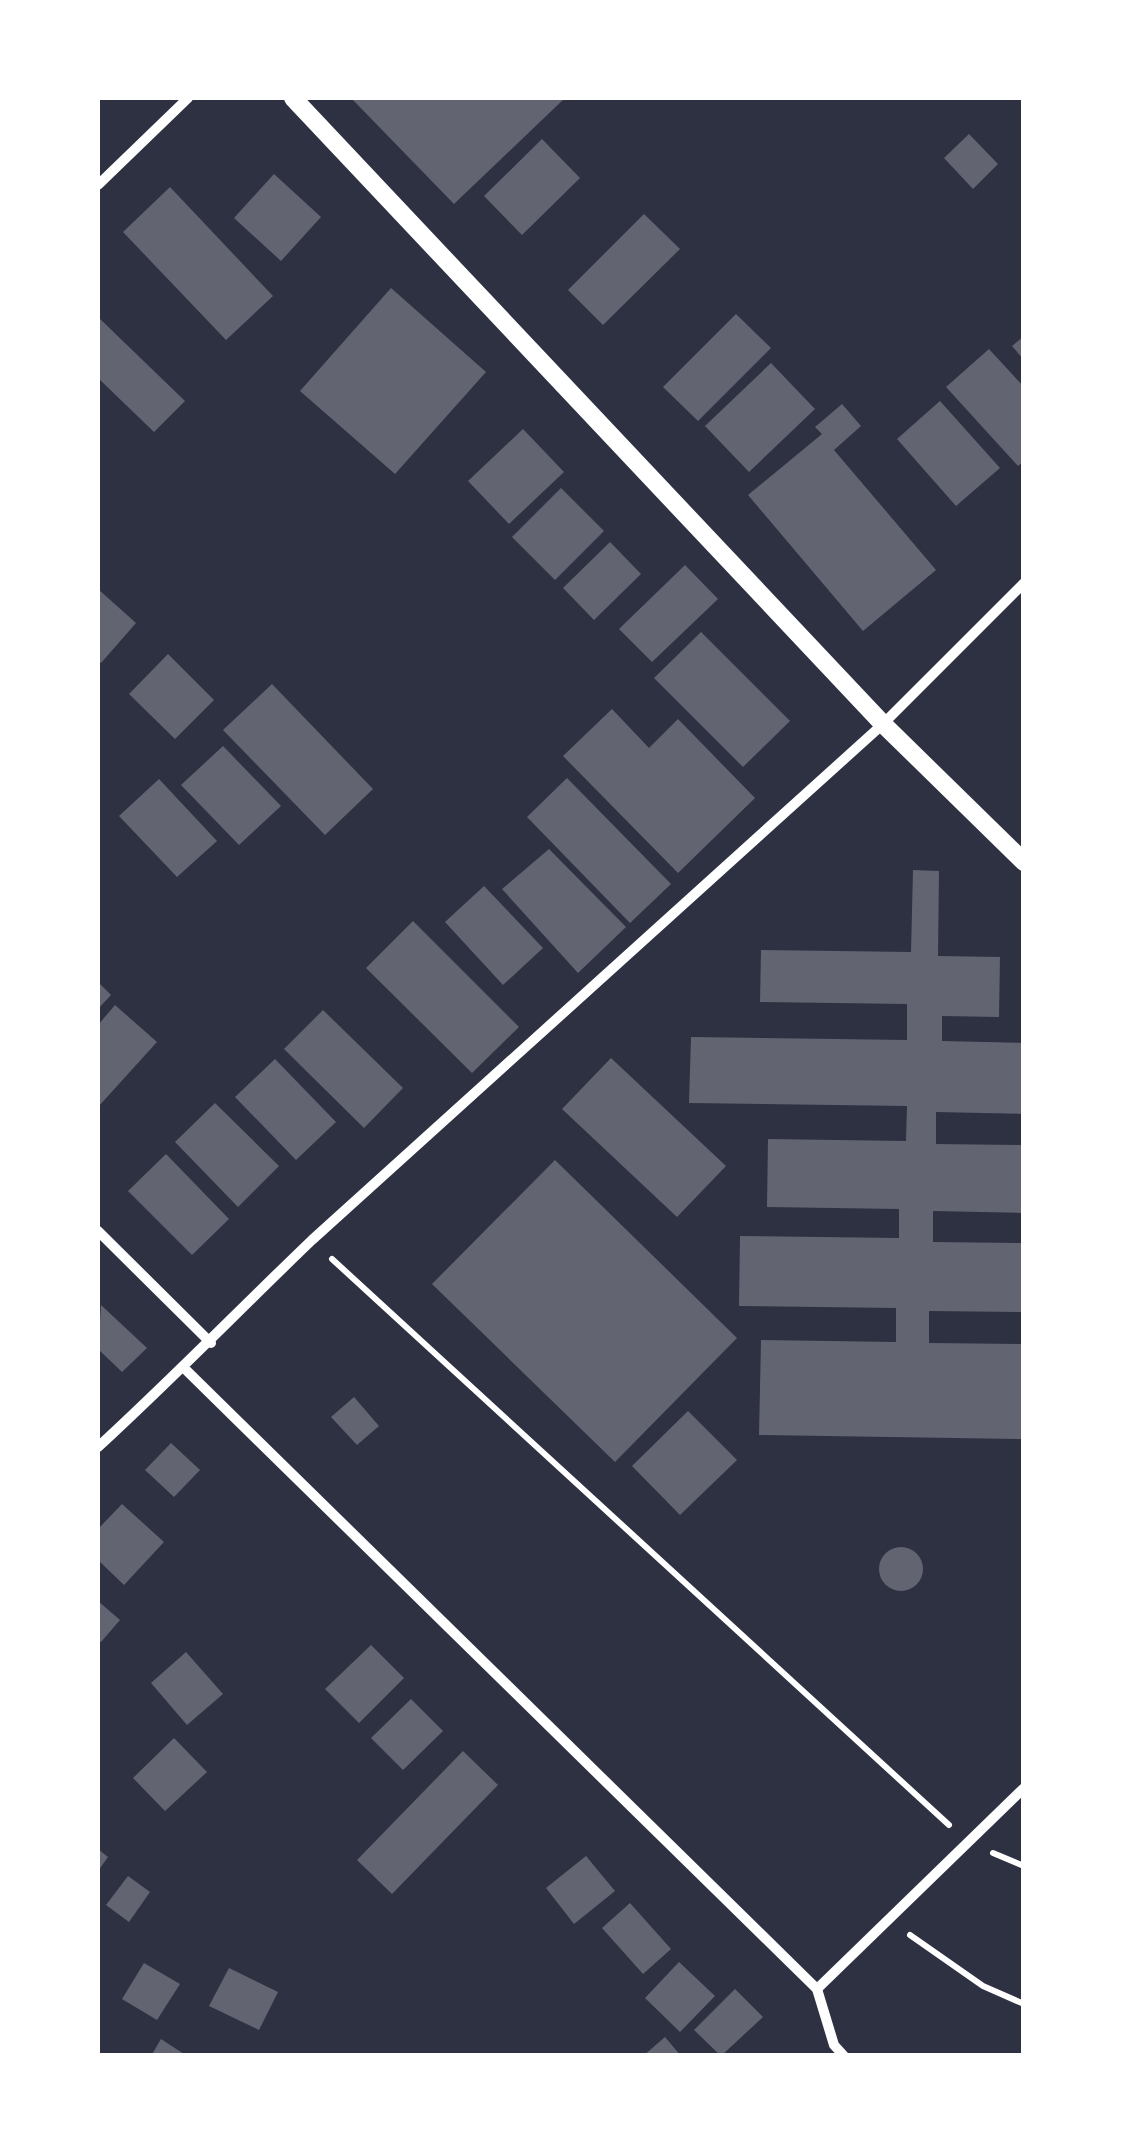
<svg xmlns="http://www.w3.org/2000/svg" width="1121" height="2153" font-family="Rubik,sans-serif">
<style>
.building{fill:#626471}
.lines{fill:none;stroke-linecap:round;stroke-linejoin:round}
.path{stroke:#fff;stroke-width:6}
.minor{stroke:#fff;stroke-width:10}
.tertiary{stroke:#fff;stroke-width:18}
</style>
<rect width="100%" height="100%" fill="#2d3142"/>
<g class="building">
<polygon points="351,98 565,98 454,204"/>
<polygon points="969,134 998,164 973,189 944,158"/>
<polygon points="542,139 580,178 522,235 484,196"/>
<polygon points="274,174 321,217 281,261 234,218"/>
<polygon points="170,187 273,296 226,340 123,232"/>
<polygon points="644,214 680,249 603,325 568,290"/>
<polygon points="391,288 486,372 395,474 300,391"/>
<polygon points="736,314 771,348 698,421 663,387"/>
<polygon points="98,317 185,401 154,432 98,378"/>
<polygon points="1024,336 1024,360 1012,346"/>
<polygon points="989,349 1024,387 1024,461 1018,466 946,387"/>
<polygon points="771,363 815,409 749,472 705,426"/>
<polygon points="940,401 1000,468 956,506 897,439"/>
<polygon points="842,404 861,426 834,450 936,570 863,631 748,495 822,434 815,427"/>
<polygon points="523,429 564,472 509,524 468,481"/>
<polygon points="561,488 604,531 555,580 512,537"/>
<polygon points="610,542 641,574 594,620 563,588"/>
<polygon points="685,565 718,599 652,662 619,629"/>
<polygon points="98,589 136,623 101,663 98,660"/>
<polygon points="701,632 790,721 743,767 654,678"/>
<polygon points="168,654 214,700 175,739 129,694"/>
<polygon points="272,684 373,789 325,835 223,730"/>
<polygon points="612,709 649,748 678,719 755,798 678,873 563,756"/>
<polygon points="223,746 281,806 239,845 181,785"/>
<polygon points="567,778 671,884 630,923 527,817"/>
<polygon points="159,779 217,841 177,877 119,816"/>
<polygon points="549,849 626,927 578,973 502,889"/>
<polygon points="913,870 939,871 938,956 1000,957 999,1017 942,1016 942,1041 1024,1043 1024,1114 936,1112 936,1144 1024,1145 1024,1213 933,1211 933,1242 1024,1243 1024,1312 929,1311 929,1343 1024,1344 1024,1439 759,1435 761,1340 896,1342 896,1308 739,1306 740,1236 899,1238 899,1209 767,1207 768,1139 906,1141 907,1106 689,1103 691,1037 907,1040 907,1004 760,1002 761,950 911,952"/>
<polygon points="484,886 543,948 503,985 445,922"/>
<polygon points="413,921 519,1027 472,1073 366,968"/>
<polygon points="98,982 111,995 98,1009"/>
<polygon points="115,1005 157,1042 98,1107 98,1025"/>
<polygon points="323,1010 403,1088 364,1128 284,1049"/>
<polygon points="611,1058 726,1166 677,1217 562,1109"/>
<polygon points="275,1059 336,1122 296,1160 235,1097"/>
<polygon points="215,1103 279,1166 238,1207 175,1142"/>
<polygon points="166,1154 229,1219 192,1255 128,1191"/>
<polygon points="555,1160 737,1338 615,1462 432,1284"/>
<polygon points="101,1305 147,1348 122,1372 98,1349"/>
<polygon points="354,1397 379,1426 357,1445 331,1417"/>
<polygon points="688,1411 737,1460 680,1515 632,1466"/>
<polygon points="171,1443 200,1470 174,1497 145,1470"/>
<polygon points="122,1504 164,1542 124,1585 98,1560 98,1529"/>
<circle cx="901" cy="1569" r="22"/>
<polygon points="98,1601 120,1620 101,1642 98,1639"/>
<polygon points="371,1645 404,1678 359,1723 325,1689"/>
<polygon points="186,1652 223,1694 187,1725 151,1683"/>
<polygon points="411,1699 443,1731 403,1770 371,1738"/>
<polygon points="174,1738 207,1772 165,1811 133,1778"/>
<polygon points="463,1751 498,1785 392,1894 357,1860"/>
<polygon points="98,1849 108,1857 98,1871"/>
<polygon points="586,1856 615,1891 574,1924 546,1888"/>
<polygon points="128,1876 150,1892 129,1922 106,1905"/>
<polygon points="630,1903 671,1949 643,1974 602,1928"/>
<polygon points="679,1962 715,1996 680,2032 645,1998"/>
<polygon points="144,1963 180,1984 157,2020 122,1999"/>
<polygon points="229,1968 278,1992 259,2030 209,2006"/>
<polygon points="735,1989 763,2017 721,2056 694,2030"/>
<polygon points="665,2037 681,2056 643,2056"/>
<polygon points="161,2039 187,2056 151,2056"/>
</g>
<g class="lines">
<g class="path">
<polyline points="332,1259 949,1825"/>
<polyline points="993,1853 1024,1866"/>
<polyline points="910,1935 983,1986 1024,2004"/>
</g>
<g class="minor">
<polyline points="98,185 188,98"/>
<polyline points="98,1231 211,1343"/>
<polyline points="184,1368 817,1989 834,2045 844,2056"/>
<path d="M98 1447C171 1380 240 1309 312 1240L883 724 1024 583"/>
<polyline points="817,1989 1024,1788"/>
</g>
<polyline class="tertiary" points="293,98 883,724 1024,862"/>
</g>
<rect width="1121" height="2153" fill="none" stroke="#ffffff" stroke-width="200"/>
</svg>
